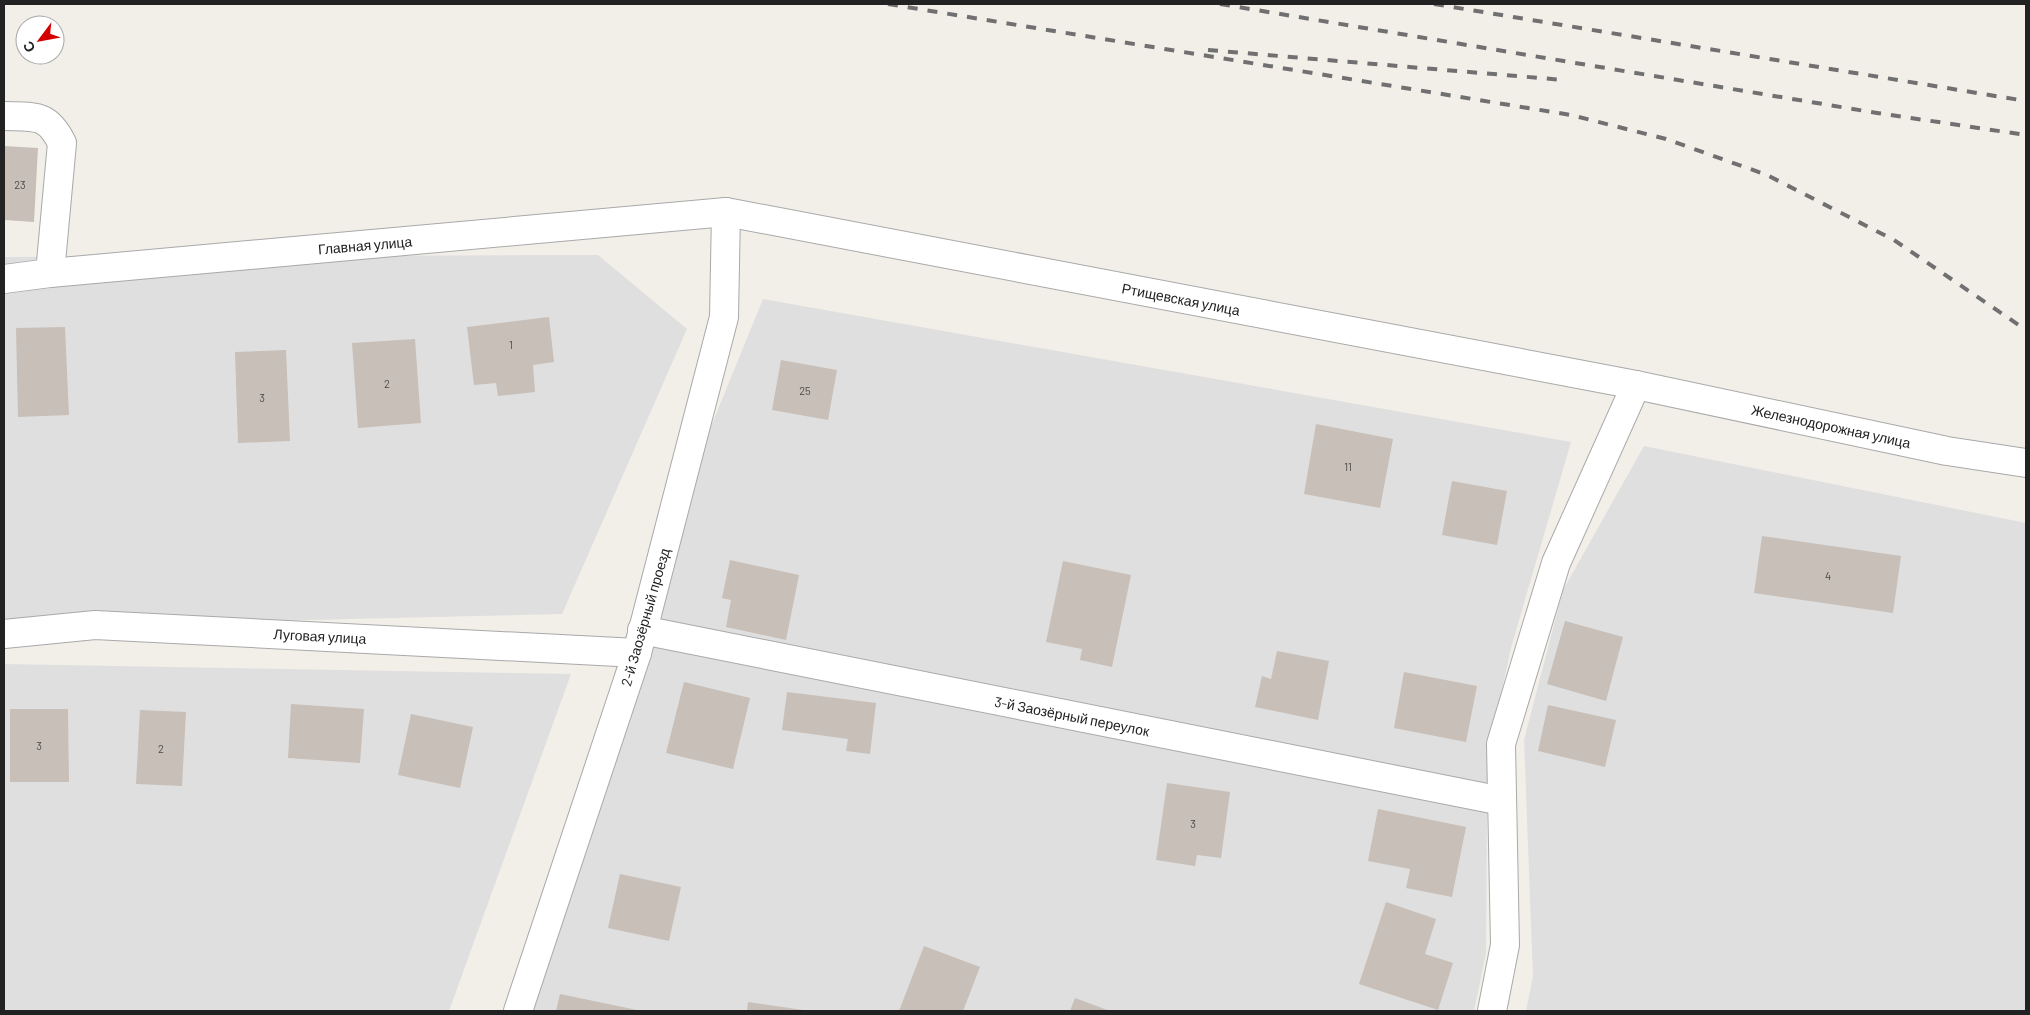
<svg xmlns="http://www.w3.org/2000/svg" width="2030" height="1015" font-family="Barlow,sans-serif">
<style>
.residential{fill:#e0dfdf}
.building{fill:#c7bfb8}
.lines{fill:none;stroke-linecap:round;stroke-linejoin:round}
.street-casing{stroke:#a9a9a9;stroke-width:30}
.street{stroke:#fff;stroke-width:28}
.rail{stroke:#707070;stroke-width:4;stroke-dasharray:10 10;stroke-linecap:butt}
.labels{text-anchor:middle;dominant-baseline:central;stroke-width:4.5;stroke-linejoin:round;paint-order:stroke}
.number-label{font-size:11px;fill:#4b4948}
.street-label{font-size:14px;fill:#222;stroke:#fff}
</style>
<rect width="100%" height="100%" fill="#f2efe9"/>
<g class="residential">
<polygon points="598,255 687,329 562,614 4,627 4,257"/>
<polygon points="763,299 1571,442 1511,648 1493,731 1487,816 1486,953 1474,1011 530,1011 621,647"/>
<polygon points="1644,446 2026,523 2026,1011 1526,1011 1533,976 1524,740 1563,590"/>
<polygon points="4,664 571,674 449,1011 4,1011"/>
</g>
<g class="building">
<polygon points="4,146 38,148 34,222 4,220"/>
<polygon points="549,317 554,362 533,365 535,392 498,396 496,383 474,385 467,327"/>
<polygon points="65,327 69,415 18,417 16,328"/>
<polygon points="415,339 421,423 358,428 352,343"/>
<polygon points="286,350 290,441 238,443 235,352"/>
<polygon points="781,360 837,370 828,420 772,410"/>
<polygon points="1316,424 1393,439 1380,508 1304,494"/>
<polygon points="1452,481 1507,491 1497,545 1442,535"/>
<polygon points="1762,536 1901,556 1893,613 1754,593"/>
<polygon points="730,560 799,575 786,640 726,627 731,600 722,598"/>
<polygon points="1063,561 1131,575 1112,667 1080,660 1082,649 1046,642"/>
<polygon points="1565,621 1623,637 1606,701 1547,684"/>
<polygon points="1277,651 1329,661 1318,720 1255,707 1262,676 1271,679"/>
<polygon points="1404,672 1477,686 1466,742 1394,728"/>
<polygon points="684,682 750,698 733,769 666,753"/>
<polygon points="787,692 876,703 870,754 846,751 848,739 782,730"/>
<polygon points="291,704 364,709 360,763 288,758"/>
<polygon points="1548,705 1616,720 1605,767 1538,751"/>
<polygon points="10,709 68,709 69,782 10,782"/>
<polygon points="140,710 186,712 182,786 136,784"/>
<polygon points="411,714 473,727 460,788 398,775"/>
<polygon points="1167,783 1230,792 1221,858 1197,855 1195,866 1156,860"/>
<polygon points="1378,809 1466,827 1452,897 1406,888 1410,869 1368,861"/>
<polygon points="620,874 681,887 669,941 608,928"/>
<polygon points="1386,902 1436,919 1425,954 1453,963 1438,1010 1359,984"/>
<polygon points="924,946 980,967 963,1011 899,1011"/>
<polygon points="560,994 637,1010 637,1011 556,1011"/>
<polygon points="1075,998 1110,1011 1070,1011"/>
<polygon points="748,1002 803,1010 803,1011 747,1011"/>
</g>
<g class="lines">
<defs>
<g id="street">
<path d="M4 116C35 117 47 113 62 143L50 273"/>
<polyline points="4,279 50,273 726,212 1636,385 1947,451 2026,463"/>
<polyline points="642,630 1502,801"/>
<polyline points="4,634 95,625 637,653"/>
<polyline points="518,1011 637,653 724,317 726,212"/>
<polyline points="1492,1011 1505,945 1501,744 1556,563 1636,385"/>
</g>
</defs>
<use href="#street" class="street-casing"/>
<use href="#street" class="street"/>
<g class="rail">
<polyline points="888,4 1571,115 1666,139 1767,175 1894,240 2026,330"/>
<polyline points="1220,4 1877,113 2026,135"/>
<polyline points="1434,4 2026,101"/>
<polyline points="1208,50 1564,80"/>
</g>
</g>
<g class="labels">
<g class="number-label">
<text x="20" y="184">23</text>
<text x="511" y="344">1</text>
<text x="387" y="383">2</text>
<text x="805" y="390">25</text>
<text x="262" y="397">3</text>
<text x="1348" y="466">11</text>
<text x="1828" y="575">4</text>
<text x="39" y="745">3</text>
<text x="161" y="748">2</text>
<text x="1193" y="823">3</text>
</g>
<g class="street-label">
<text transform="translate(365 245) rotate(-5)">Главная улица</text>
<text transform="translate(1181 299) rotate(11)">Ртищевская улица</text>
<text transform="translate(1831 426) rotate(12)">Железнодорожная улица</text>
<text transform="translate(645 617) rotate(-74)">2-й Заозёрный проезд</text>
<text transform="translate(320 636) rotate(3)">Луговая улица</text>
<text transform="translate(1072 716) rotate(11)">3-й Заозёрный переулок</text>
</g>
</g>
<rect width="2030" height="1015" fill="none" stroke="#222222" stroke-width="10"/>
<g transform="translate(40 40) rotate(238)"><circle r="24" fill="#ffffff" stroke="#a7a7a7"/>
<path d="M0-4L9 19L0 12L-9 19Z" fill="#d40000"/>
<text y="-8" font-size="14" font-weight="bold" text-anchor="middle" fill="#222222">С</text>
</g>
</svg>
